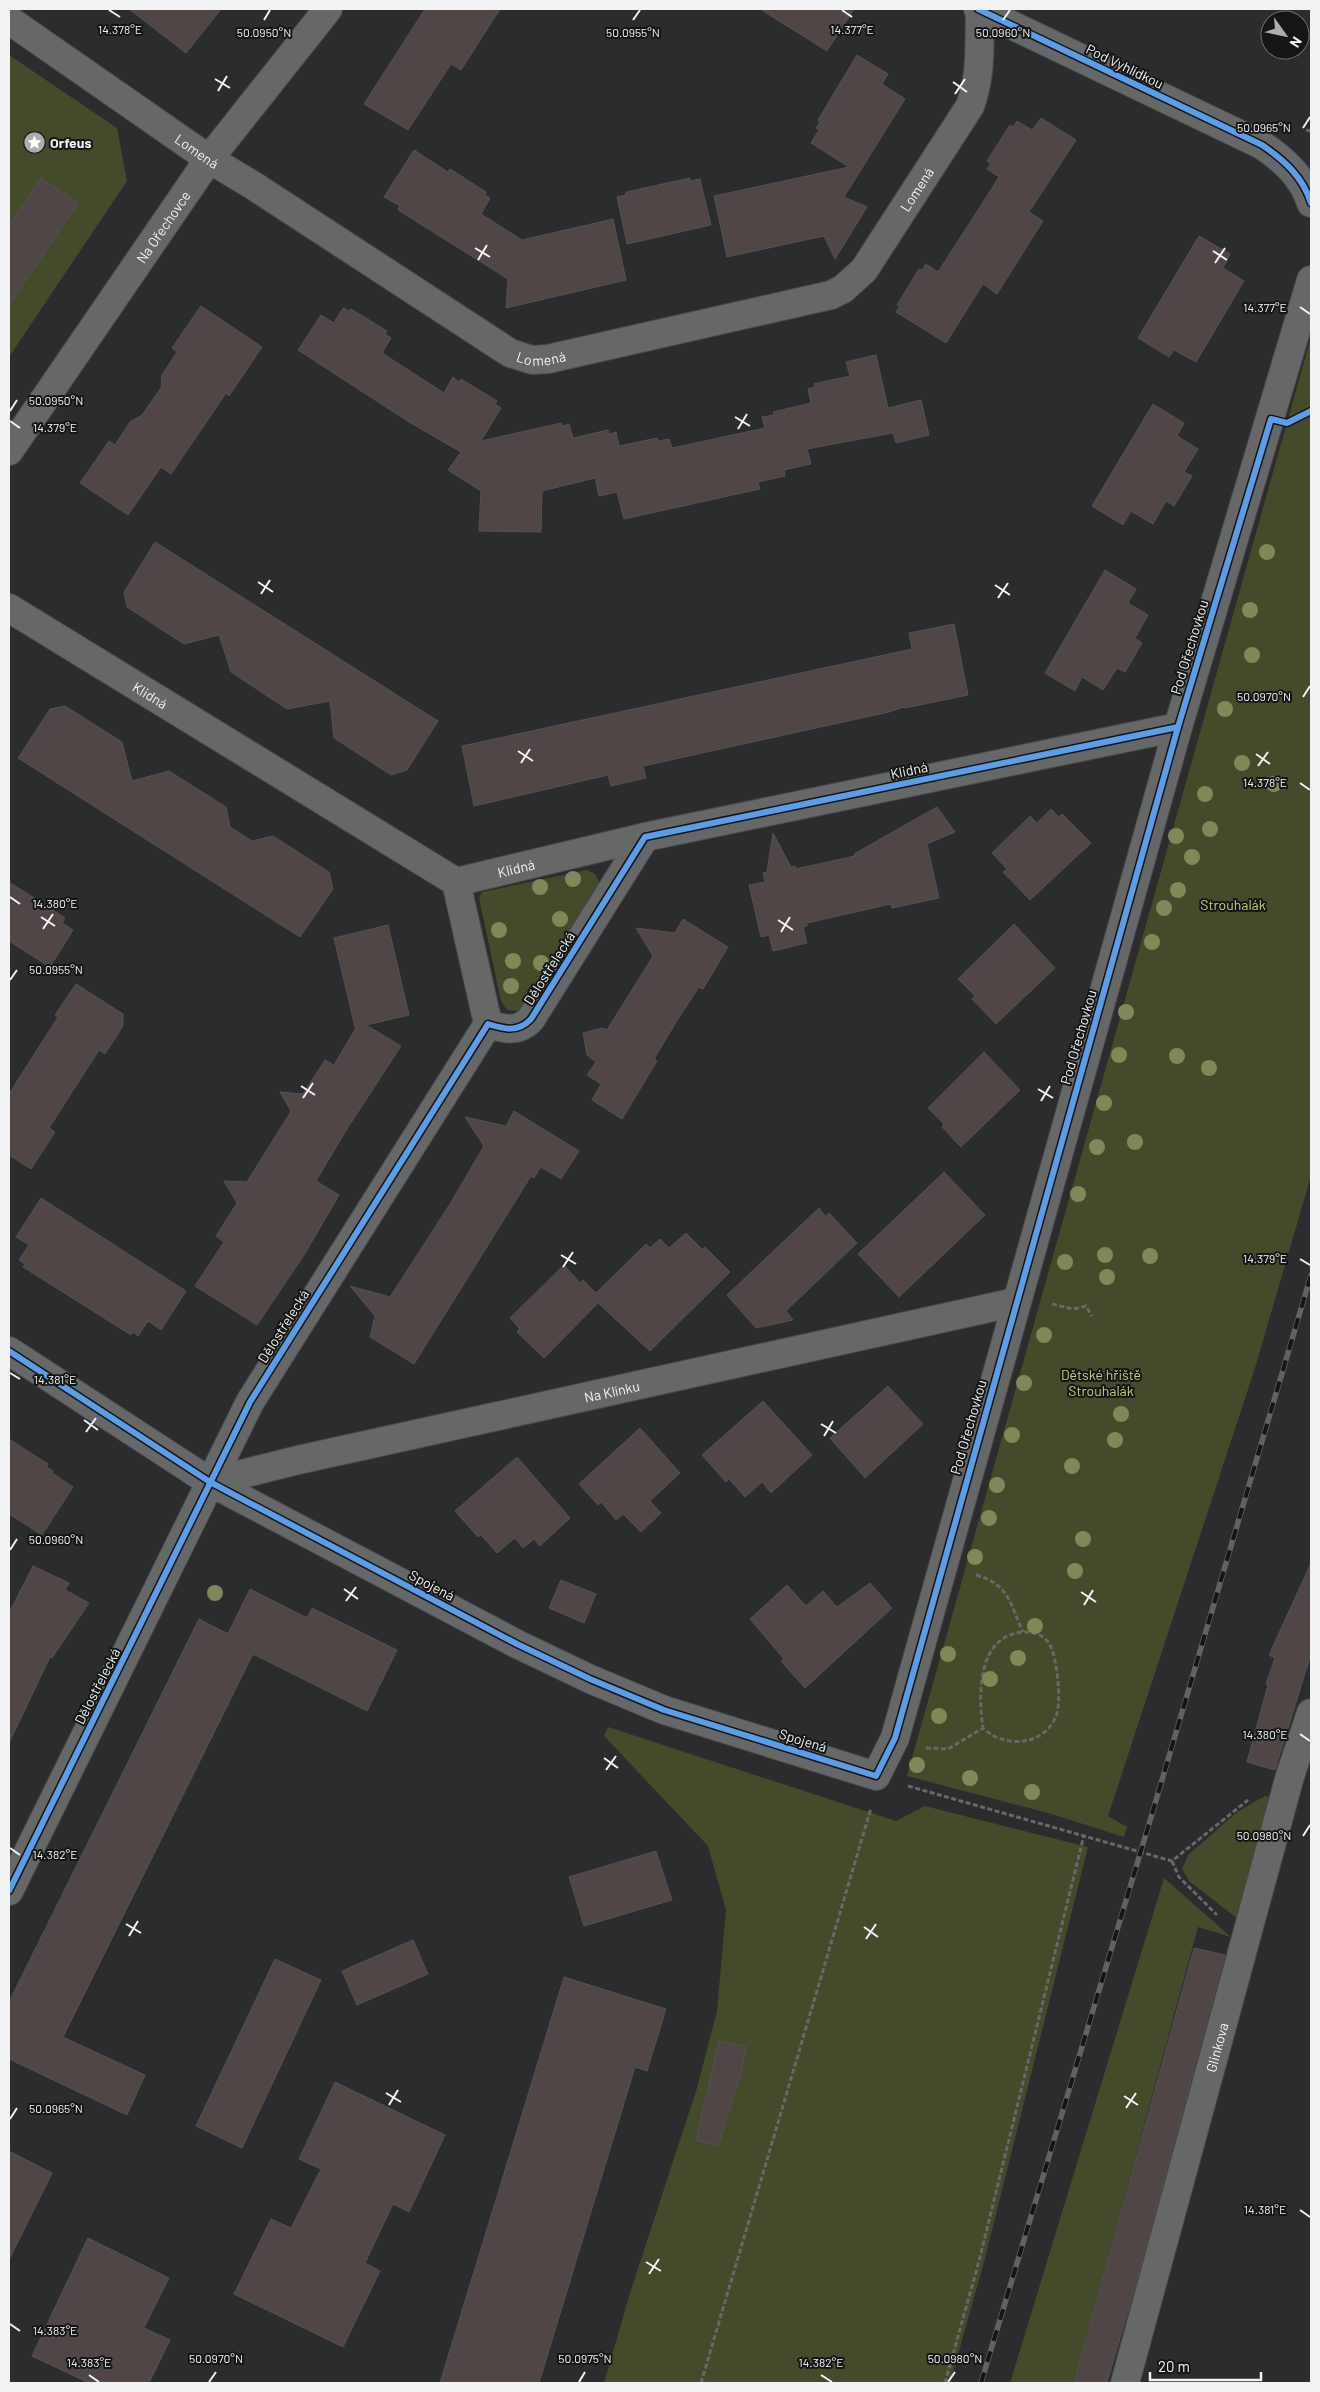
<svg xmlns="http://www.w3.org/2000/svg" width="1320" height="2392" font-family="Barlow,sans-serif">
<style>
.green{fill:#444b2a}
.building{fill:#504646;stroke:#535253}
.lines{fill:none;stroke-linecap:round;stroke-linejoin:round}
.minor-casing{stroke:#48494b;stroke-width:30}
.tertiary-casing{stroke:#48494b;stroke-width:30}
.path{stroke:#676869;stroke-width:3;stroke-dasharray:5 2.5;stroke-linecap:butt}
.minor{stroke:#666868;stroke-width:28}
.tertiary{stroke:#666868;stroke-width:28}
.rail-casing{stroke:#616263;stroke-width:5.5}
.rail{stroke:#141515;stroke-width:4;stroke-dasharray:11;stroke-linecap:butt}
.cycleway-casing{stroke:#141515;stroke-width:9}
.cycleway{stroke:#5a9eea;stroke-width:6}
.tree{fill:#7f8958}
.ticks{fill:none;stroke:#f2f3f5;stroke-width:2}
.labels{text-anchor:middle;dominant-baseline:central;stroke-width:4;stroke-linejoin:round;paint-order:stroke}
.street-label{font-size:14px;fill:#f2f3f5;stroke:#141515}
.poi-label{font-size:14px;font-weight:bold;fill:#f2f3f5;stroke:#141515;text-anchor:start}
.park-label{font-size:14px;fill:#c3d57c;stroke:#141515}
.ticks-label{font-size:12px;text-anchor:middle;fill:#f2f3f5;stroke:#141515;stroke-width:4;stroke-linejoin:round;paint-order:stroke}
</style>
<rect width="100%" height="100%" fill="#2b2c2d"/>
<g class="green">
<polygon points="9,55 117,128 127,181 9,357 9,305 78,203 41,179 9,226"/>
<polygon points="1311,337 1311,1176 1255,1368 1108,1816 1127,1827 1124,1837 1048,1813 907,1776"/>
<polygon points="587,870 595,874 599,882 596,892 524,1008 519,1011 507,1010 501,1001 479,898 482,892"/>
<polygon points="608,1727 896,1821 925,1806 1088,1847 984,2262 950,2383 604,2383 630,2293 697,2088 717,2011 726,1910 708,1846 604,1736"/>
<polygon points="1265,1796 1274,1799 1243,1923 1189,1881 1182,1869 1188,1855 1237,1812"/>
<polygon points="1164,1878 1231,1937 1198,1927 1074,2383 1010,2383"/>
</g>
<g class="building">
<polygon points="129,9 221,9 186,53"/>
<polygon points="425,9 500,9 461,70 451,64 408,130 364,104"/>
<polygon points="760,9 854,9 827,51"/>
<polygon points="857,55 888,74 882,84 905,99 844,197 867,207 835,259 824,236 727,257 714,196 849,167 811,143 819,130 816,128 820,122 818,120"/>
<polygon points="1041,118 1076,140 1029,212 1043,221 997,294 983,284 946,343 896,312 900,306 897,305 919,269 922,270 926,264 938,272 978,210 999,177 987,169 991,163 987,161 1010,125 1013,127 1017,121 1032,130"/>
<polygon points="414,150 448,172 450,169 486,192 485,195 490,198 481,214 522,240 613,219 626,280 506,308 508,279 398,210 400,206 384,197"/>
<polygon points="41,178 78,203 9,305 9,226"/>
<polygon points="690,178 690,181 700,179 711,225 627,244 617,197 626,195 626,192"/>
<polygon points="1199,236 1230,254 1223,268 1244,281 1196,362 1174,350 1169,357 1138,338"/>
<polygon points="201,306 262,347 229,396 226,393 171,474 161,467 128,515 80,483 109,441 115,445 130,422 142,415 161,388 162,375 177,352 172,348"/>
<polygon points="343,308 349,311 351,309 387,331 385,334 391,338 382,353 444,393 453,377 459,382 461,379 497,401 495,404 501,408 481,441 561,423 562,426 569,424 573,438 608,430 609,434 616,432 619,446 657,438 658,441 669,439 672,448 765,428 762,417 774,415 773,412 811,403 808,389 815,387 814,384 850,376 846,362 876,355 888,408 921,400 929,435 896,443 893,433 807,449 811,464 784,470 785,476 758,482 760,489 624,519 617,492 599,496 595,478 542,491 541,532 479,531 481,491 448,470 461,452 409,422 298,350 321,315 334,323"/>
<polygon points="1153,404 1184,423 1177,436 1198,449 1184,472 1192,476 1174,506 1166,501 1153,524 1131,511 1123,525 1092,506"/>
<polygon points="155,542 438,721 407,770 391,775 334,738 330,701 287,709 231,672 219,635 184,644 127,607 124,592"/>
<polygon points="1105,570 1136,589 1128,603 1148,615 1135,638 1142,643 1125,672 1117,668 1103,690 1082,677 1075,691 1045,673"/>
<polygon points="954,624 968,695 905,708 904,707 889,712 643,766 646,778 611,786 608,775 474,806 462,746 912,649 909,633"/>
<polygon points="65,706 122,742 132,781 169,771 226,807 230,827 252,841 273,836 329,872 333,889 300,937 18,758 50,709"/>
<polygon points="937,807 955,832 927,844 939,898 892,908 891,904 807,923 807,926 803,927 807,943 773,951 769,935 761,937 749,885 765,882 763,873 767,872 773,833 791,867 795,866 795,869 855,856 854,854"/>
<polygon points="1051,809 1059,817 1062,814 1091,843 1030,900 1003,872 1007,869 992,853 1030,816 1037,823"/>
<polygon points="9,882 65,918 62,923 73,930 50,967 9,941"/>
<polygon points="683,919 728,947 703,989 699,987 676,1022 654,1059 657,1061 622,1119 592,1100 601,1084 587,1075 596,1062 587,1055 583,1033 602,1028 607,1030 653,956 636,928 675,933"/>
<polygon points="1014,924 1055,968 996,1024 972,999 975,996 958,979"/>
<polygon points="388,925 409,1015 366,1025 401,1046 345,1132 316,1181 339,1195 304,1255 257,1325 195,1286 224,1242 216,1236 237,1203 224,1181 247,1182 291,1111 280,1092 303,1094 325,1060 334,1065 357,1026 355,1027 334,938"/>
<polygon points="76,984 123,1014 123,1026 105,1054 99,1050 49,1128 55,1132 31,1169 9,1155 9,1094 58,1017 55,1015"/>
<polygon points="984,1052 1020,1090 961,1147 942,1127 944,1124 928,1108"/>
<polygon points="514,1111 579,1151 561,1179 541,1167 534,1178 531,1176 414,1364 370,1337 375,1316 350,1286 390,1297 450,1204 484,1146 465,1117 506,1126"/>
<polygon points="944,1172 985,1215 899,1297 858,1254"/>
<polygon points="41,1198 186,1291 161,1330 148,1321 138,1336 133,1332 131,1335 23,1267 25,1264 19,1260 29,1245 16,1237"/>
<polygon points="819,1208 826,1217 829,1213 857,1243 786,1311 793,1320 756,1328 727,1295"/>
<polygon points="686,1233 703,1250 705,1247 730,1272 650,1351 598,1303 544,1358 517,1332 520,1329 510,1318 564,1265 580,1283 583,1280 596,1293 646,1244 650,1248 660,1239 669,1248"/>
<polygon points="888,1386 923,1424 865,1478 830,1438"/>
<polygon points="763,1401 812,1455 771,1493 762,1482 745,1497 729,1479 726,1482 702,1455"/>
<polygon points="640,1428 680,1473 650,1501 661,1513 641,1532 623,1514 616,1520 601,1502 598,1505 579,1484"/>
<polygon points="9,1439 48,1464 47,1467 53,1471 52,1473 73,1487 42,1535 9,1514"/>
<polygon points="517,1457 570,1518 540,1546 534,1539 523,1548 515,1538 497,1553 481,1535 478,1537 455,1511"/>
<polygon points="1311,1563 1311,1654 1275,1770 1247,1762 1268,1685 1266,1684 1275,1658 1269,1655"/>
<polygon points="33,1566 69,1583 65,1590 89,1603 52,1658 50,1657 9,1743 9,1613"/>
<polygon points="561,1580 596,1594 584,1623 549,1608"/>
<polygon points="870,1583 892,1608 805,1688 781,1661 784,1659 750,1619 787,1585 806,1606 823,1591 837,1607"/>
<polygon points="250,1589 307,1618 312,1608 397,1650 367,1711 253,1654 63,2037 145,2075 127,2115 9,2059 9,2002 199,1619 228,1634"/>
<polygon points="656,1851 672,1900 584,1926 569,1877"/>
<polygon points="413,1940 428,1974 357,2005 342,1971"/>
<polygon points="1194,1948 1225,1955 1136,2284 1107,2383 1074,2383"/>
<polygon points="275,1959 321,1980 242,2148 196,2126"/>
<polygon points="564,1977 666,2009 647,2071 635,2067 539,2383 440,2383"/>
<polygon points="719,2041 746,2047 741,2074 718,2146 696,2140"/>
<polygon points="335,2082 445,2135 409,2212 393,2204 365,2263 380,2271 343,2347 234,2294 271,2219 291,2228 321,2169 299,2159"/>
<polygon points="9,2151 52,2173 9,2260"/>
<polygon points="88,2238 169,2278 144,2328 170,2340 149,2383 89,2383 32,2356"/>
</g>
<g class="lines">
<defs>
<g id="minor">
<path d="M978 9 1262 145C1284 160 1303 177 1311 203"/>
<path id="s1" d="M9 20 209 159 254 186 510 353 532 360 548 359 831 295 843 289 864 270 970 106C982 74 979 43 980 9"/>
<path id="s2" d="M9 608 456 882 645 837 1178 727"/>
<polyline points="456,882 488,1024"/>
<path d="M488 1024C504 1029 518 1033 531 1019L645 837"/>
<polyline points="9,1351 210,1482 517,1644 590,1679 664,1710 876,1776 895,1738 1178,727 1311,280"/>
<path id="s3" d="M210 1482 298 1460 1016 1302"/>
<polyline points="9,1891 250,1402 488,1024"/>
<path id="s4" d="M1125 2383 1290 1776 1311 1713"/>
</g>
<g id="tertiary">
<path id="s5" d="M9 451 209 159 328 9"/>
</g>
</defs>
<use href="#minor" class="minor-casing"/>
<use href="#tertiary" class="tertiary-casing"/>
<g class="path">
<polyline points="1306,130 1311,131"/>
<polyline points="1052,1304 1073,1309 1086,1306 1092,1316"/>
<path d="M976 1575C1009 1584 1010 1604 1023 1632"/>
<path d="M926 1748 948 1749 983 1728C1005 1749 1044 1746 1056 1716 1062 1702 1057 1658 1050 1645 1044 1635 1036 1632 1024 1632 977 1635 978 1694 983 1728"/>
<polyline points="908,1786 1172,1861 1248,1800"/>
<polyline points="1172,1861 1179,1877 1217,1915"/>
<polyline points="701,2383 871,1808"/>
<polyline points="945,2383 979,2261 1084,1835"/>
</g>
<use href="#minor" class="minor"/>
<use href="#tertiary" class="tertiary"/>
<defs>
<polyline id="rail" points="981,2383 1152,1814 1311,1275"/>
</defs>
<use href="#rail" class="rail-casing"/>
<use href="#rail" class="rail"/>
<defs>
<g id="cycleway">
<path d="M978 9 1262 145C1284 160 1303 177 1311 203"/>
<polyline points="9,1351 210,1482 517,1644 590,1679 664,1710 876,1776 895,1738 1178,727 1271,419 1287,423 1311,411"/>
<path d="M9 1891 250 1402 488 1024C504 1029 518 1033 531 1019L645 837 1178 727"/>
</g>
</defs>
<use href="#cycleway" class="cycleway-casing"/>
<use href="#cycleway" class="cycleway"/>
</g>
<g class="tree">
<circle cx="1267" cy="552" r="8"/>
<circle cx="1250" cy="610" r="8"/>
<circle cx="1252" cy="655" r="8"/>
<circle cx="1225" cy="709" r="8"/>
<circle cx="1242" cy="763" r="8"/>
<circle cx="1274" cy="784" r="8"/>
<circle cx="1205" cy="794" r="8"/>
<circle cx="1210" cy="829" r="8"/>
<circle cx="1176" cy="836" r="8"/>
<circle cx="1192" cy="857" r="8"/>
<circle cx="573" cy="879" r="8"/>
<circle cx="540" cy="887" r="8"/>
<circle cx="1178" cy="890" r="8"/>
<circle cx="1164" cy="908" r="8"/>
<circle cx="560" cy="919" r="8"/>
<circle cx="499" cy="930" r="8"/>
<circle cx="1152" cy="942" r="8"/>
<circle cx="513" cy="961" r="8"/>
<circle cx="541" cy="963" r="8"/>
<circle cx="511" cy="986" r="8"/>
<circle cx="1126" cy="1012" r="8"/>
<circle cx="1119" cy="1055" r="8"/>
<circle cx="1177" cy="1056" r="8"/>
<circle cx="1209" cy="1068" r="8"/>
<circle cx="1104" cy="1103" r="8"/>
<circle cx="1135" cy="1142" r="8"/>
<circle cx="1097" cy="1147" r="8"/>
<circle cx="1078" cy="1194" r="8"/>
<circle cx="1105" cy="1255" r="8"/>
<circle cx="1150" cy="1256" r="8"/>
<circle cx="1065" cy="1262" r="8"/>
<circle cx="1107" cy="1277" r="8"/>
<circle cx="1044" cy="1335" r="8"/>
<circle cx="1024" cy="1383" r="8"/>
<circle cx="1121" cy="1414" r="8"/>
<circle cx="1012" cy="1435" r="8"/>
<circle cx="1115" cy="1440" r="8"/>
<circle cx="1072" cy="1466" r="8"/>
<circle cx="997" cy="1485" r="8"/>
<circle cx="989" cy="1518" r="8"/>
<circle cx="1083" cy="1539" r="8"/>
<circle cx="975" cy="1557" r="8"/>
<circle cx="1075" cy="1571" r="8"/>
<circle cx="215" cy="1593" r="8"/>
<circle cx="1035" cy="1626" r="8"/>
<circle cx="948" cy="1654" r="8"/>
<circle cx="1018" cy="1658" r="8"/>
<circle cx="990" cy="1679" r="8"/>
<circle cx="939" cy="1716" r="8"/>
<circle cx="917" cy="1765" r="8"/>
<circle cx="970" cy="1778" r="8"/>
<circle cx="1032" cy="1792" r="8"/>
</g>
<path class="ticks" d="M109 10 120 17M842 10 852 17M264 20 270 10M633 20 640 10M1003 20 1010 10M215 79 230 88M953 82 967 92M218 91 227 76M955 94 965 79M1303 128 1310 117M475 248 490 257M1213 251 1227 260M478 260 487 245M1215 263 1225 248M1300 307 1310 314M10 411 17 400M735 417 750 426M10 421 20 428M738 429 747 414M258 582 273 592M995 585 1010 595M261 594 270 580M998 598 1008 583M1303 697 1310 686M518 751 533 761M1256 754 1270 764M521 763 530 749M1258 766 1268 752M1300 783 1310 790M10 897 20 904M41 917 55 926M778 920 793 930M43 929 53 914M781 932 790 917M10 980 17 970M301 1086 315 1095M1038 1089 1053 1098M303 1098 313 1083M1041 1101 1050 1086M561 1255 576 1264M1300 1259 1310 1265M563 1267 573 1252M10 1373 20 1379M84 1420 98 1430M821 1424 836 1433M86 1432 96 1418M824 1436 833 1421M10 1550 17 1539M344 1589 358 1599M1081 1592 1096 1602M346 1601 356 1587M1084 1605 1093 1590M1300 1734 1310 1741M604 1758 618 1768M606 1770 616 1756M1303 1836 1310 1825M10 1848 20 1855M126 1924 141 1933M864 1927 878 1937M129 1936 138 1921M866 1939 876 1924M386 2093 401 2102M1124 2096 1138 2105M389 2105 398 2090M1126 2108 1136 2093M10 2119 17 2108M1300 2210 1310 2217M646 2262 661 2271M649 2274 659 2259M10 2324 20 2331M89 2375 99 2382M821 2375 832 2382M209 2382 216 2372M579 2382 585 2372M948 2382 955 2372"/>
<defs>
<symbol id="sight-disc" viewBox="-11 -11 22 22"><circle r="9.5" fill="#acadaf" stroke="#141515"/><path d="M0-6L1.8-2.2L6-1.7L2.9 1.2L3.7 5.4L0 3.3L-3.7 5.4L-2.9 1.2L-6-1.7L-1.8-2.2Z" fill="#fff"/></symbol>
</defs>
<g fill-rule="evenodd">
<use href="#sight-disc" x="22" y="130" width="25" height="25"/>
</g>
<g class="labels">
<g class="street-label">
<text transform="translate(1125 66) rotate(26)">Pod Vyhlídkou</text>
<text stroke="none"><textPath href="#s1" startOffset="229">Lomená</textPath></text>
<text stroke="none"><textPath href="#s1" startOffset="1069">Lomená</textPath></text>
<text stroke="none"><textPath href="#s5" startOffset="272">Na Ořechovce</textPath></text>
<text stroke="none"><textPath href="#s1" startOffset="634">Lomená</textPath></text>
<text transform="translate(1189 647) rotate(-73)">Pod Ořechovkou</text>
<text stroke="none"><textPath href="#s2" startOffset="166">Klidná</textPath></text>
<text transform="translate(909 770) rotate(-12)">Klidná</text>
<text stroke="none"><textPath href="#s2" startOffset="586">Klidná</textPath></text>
<text transform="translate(549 968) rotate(-58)">Dělostřelecká</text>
<text transform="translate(1078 1037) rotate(-74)">Pod Ořechovkou</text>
<text transform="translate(283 1326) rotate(-58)">Dělostřelecká</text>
<text stroke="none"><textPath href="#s3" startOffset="412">Na Klínku</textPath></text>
<text transform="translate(968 1427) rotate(-74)">Pod Ořechovkou</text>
<text transform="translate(432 1585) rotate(28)">Spojená</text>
<text transform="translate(97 1686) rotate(-63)">Dělostřelecká</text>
<text transform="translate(803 1740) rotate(17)">Spojená</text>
<text stroke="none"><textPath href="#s4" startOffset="348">Glinkova</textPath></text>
</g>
<g class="poi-label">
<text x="50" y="142">Orfeus</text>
</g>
<g class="park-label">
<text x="1233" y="904">Strouhalák</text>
<text x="1101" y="1374">Dětské hřiště<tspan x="1101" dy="16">Strouhalák</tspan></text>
</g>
</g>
<g class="ticks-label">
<text x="120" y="34">14.378°E</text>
<text x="852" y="34">14.377°E</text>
<text x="264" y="37">50.0950°N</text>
<text x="633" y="37">50.0955°N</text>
<text x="1003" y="37">50.0960°N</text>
<text x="1264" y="132">50.0965°N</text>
<text x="1265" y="312">14.377°E</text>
<text x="56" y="405">50.0950°N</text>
<text x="55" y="432">14.379°E</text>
<text x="1264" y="701">50.0970°N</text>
<text x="1265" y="787">14.378°E</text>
<text x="55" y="908">14.380°E</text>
<text x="56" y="974">50.0955°N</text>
<text x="1265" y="1263">14.379°E</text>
<text x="55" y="1384">14.381°E</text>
<text x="56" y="1544">50.0960°N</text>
<text x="1265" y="1739">14.380°E</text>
<text x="1264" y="1840">50.0980°N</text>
<text x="55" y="1859">14.382°E</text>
<text x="56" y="2113">50.0965°N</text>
<text x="1265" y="2214">14.381°E</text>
<text x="55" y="2335">14.383°E</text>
<text x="216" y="2363">50.0970°N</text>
<text x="585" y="2363">50.0975°N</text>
<text x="955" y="2363">50.0980°N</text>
<text x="89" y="2367">14.383°E</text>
<text x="821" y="2367">14.382°E</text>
</g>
<rect width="1320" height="2392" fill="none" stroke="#f2f3f5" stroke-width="20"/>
<g transform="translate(1285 35) rotate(123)"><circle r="24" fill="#141515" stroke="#6d6e6f"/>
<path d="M0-4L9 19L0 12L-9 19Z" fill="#acadaf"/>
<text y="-8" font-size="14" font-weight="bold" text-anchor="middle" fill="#f2f3f5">N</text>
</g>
<path d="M1150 2372v8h111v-8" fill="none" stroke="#f2f3f5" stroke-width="2.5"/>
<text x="1158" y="2372" font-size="15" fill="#f2f3f5" stroke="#141515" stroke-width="4" paint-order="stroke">20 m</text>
</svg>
